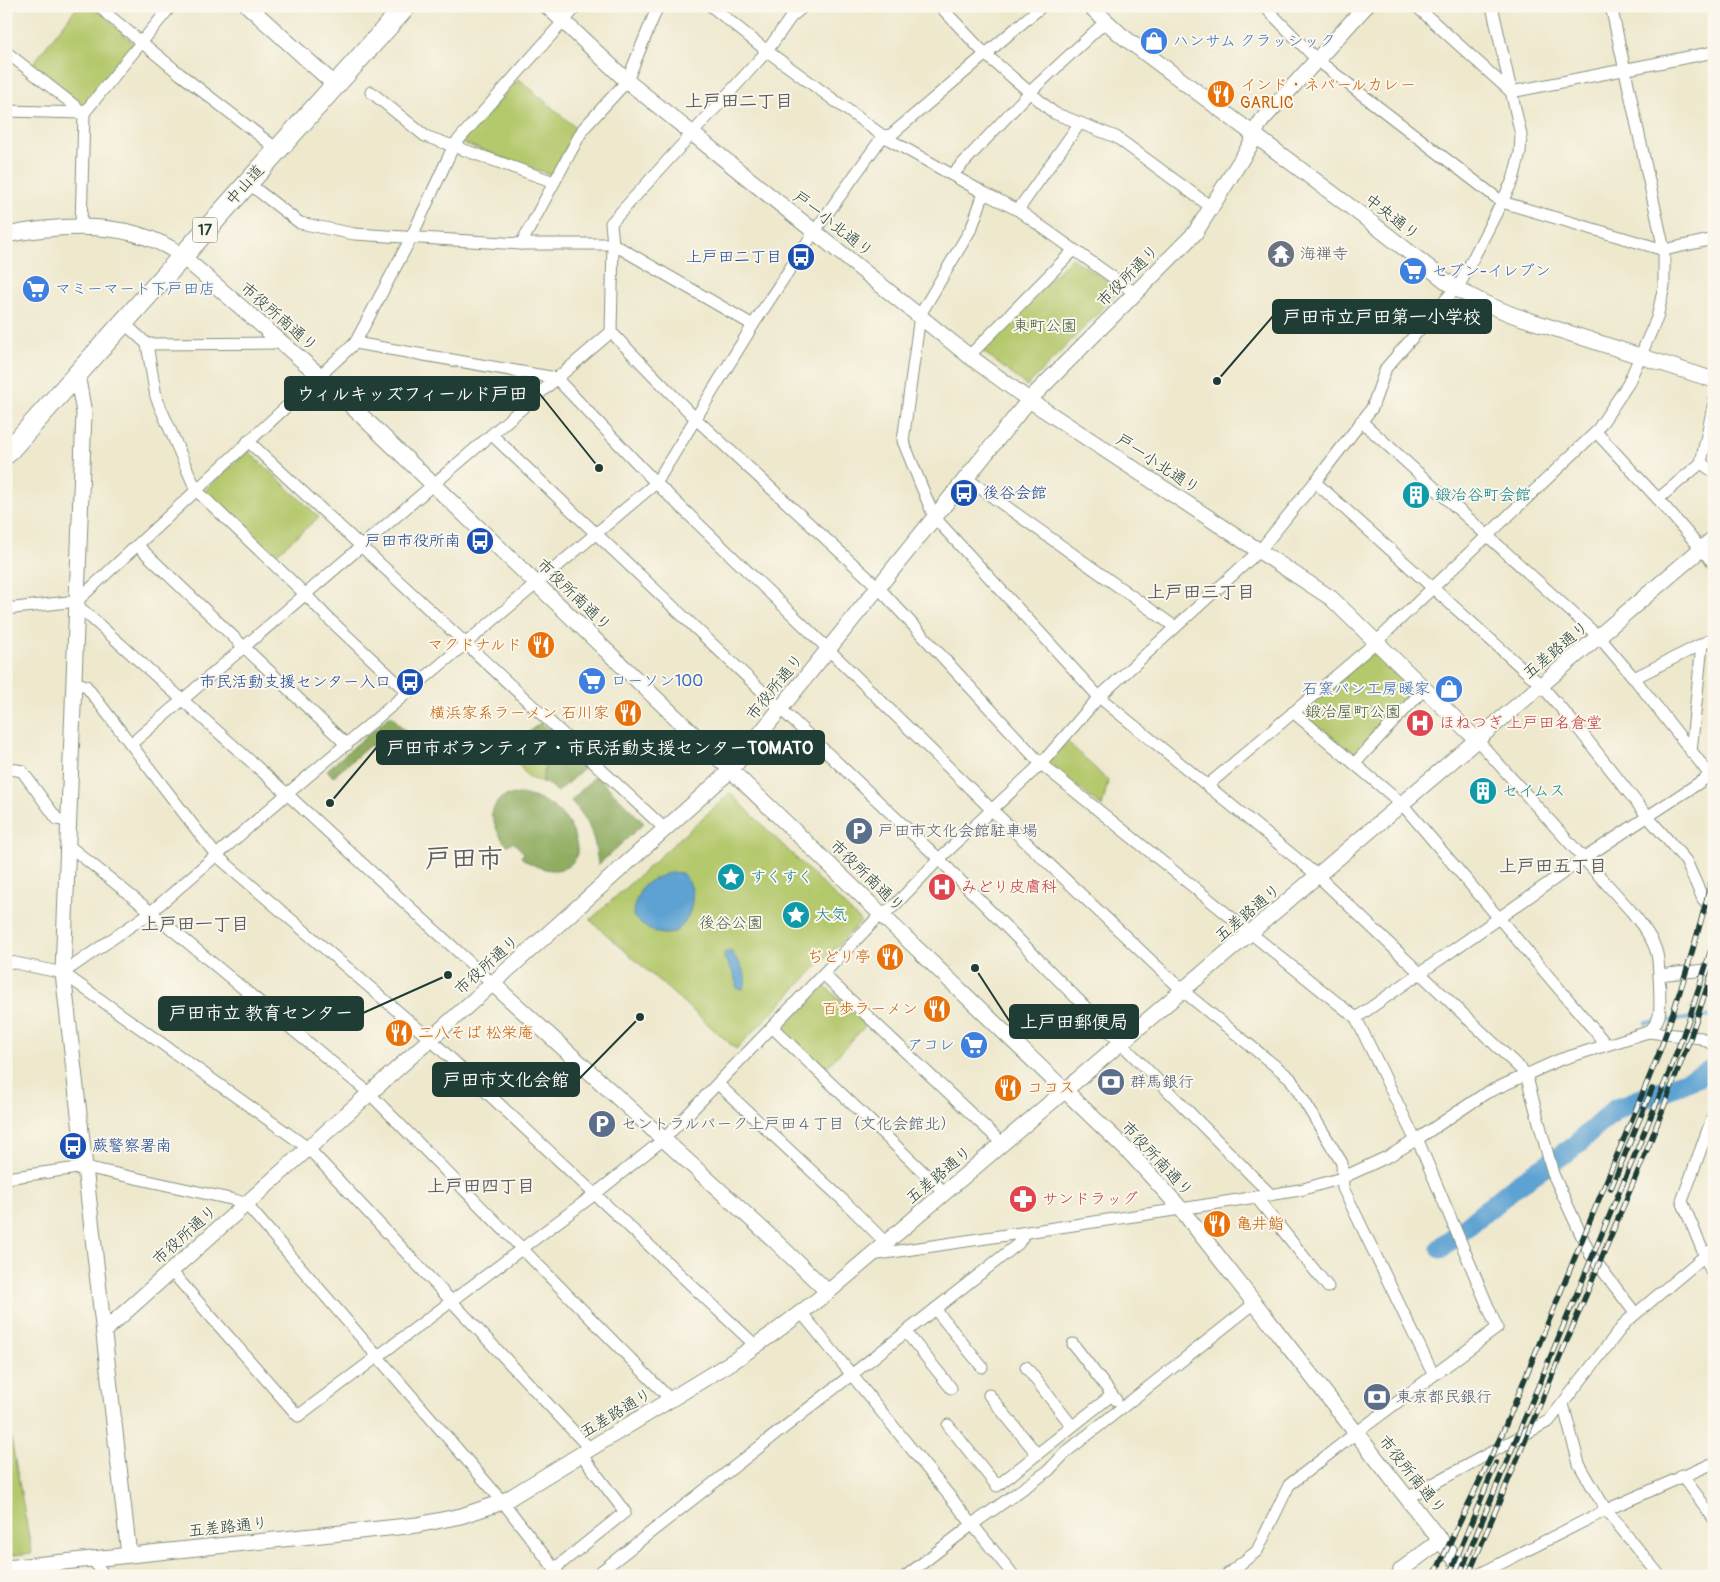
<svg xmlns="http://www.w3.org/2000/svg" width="1720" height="1582" font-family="Pangolin,'Klee One',sans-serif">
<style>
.green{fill:#b4c86c;stroke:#6a8250}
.forest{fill:#8fac60;stroke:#57744a}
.water{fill:#5da2d2;stroke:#3e7083}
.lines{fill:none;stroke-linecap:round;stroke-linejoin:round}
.stream{stroke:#5da2d2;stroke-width:4}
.river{stroke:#5da2d2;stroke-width:21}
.street-casing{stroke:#869280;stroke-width:13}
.secondary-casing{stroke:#869280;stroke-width:17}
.highway-casing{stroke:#869280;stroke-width:22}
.street{stroke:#fff;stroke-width:11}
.secondary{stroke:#fff;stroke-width:15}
.highway{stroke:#fff;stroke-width:20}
.rail-casing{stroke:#1f3d34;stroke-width:5.5}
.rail{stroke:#fbf7ec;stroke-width:4;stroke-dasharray:11;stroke-linecap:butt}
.labels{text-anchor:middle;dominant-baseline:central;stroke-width:4;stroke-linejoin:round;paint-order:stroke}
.shield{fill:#fbf7ec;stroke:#61756b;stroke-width:1}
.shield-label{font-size:15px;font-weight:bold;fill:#1f3d34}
.shop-label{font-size:16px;fill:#366cbe;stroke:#fbf7ec;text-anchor:start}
.food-label{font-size:16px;fill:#c56008;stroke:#fbf7ec;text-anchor:start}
.street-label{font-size:16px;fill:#1f3d34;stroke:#fbf7ec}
.worship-label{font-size:16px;fill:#5b616d;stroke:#fbf7ec;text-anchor:start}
.transit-label{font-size:16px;fill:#164399;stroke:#fbf7ec;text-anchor:end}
.park-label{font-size:16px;fill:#446042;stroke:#fbf7ec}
.culture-label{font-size:16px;fill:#0d838f;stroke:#fbf7ec;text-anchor:start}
.health-label{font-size:16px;fill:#be3a42;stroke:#fbf7ec;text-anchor:start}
.service-label{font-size:16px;fill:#4e5e75;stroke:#fbf7ec;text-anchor:start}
.neighbourhood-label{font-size:18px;font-weight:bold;fill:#5c5e62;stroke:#fbf7ec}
.town-label{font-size:26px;font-weight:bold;fill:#5c5e62;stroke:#fbf7ec}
.leader{fill:none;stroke:#1f3d34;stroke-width:2}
.callout-dot{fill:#1f3d34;stroke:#fbf7ec;stroke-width:2}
.callout{fill:#1f3d34;stroke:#1f3d34;stroke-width:2}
.callout-label{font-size:18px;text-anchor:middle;font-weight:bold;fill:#fff}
</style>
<rect width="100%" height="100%" fill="#fbf7ec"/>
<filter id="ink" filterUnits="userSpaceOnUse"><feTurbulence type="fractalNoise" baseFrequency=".02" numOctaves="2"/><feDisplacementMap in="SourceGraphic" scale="10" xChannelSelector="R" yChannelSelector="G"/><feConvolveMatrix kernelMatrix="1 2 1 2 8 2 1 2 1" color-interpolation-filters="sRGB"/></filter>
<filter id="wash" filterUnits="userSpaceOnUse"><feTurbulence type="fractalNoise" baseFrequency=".0096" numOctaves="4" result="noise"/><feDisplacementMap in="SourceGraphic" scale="20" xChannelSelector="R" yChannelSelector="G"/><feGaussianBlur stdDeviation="1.12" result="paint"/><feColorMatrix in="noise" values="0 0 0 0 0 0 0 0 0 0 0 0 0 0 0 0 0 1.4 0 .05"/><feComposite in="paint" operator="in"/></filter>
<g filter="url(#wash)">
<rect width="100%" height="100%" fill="#eee8cd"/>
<g class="green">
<polygon points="78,6 94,6 135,45 83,108 31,66"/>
<polygon points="519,79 577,129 551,175 460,142"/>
<polygon points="1071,258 1119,288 1109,302 1027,386 981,350"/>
<polygon points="248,451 319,517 270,559 202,493"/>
<polygon points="1375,651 1416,692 1354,759 1299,712"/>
<polygon points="524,736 536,751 545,766 542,782 529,778 508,751"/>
<polygon points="1068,742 1108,781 1102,807 1047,762"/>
<polygon points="730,793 861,922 736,1049 590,920"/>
<polygon points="824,985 866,1025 824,1070 781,1031"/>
<polygon points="6,1422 8,1422 32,1553 6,1556"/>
</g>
<g class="forest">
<polygon points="391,715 414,741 390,761 370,745 333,777 327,770"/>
<polygon points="541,722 586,766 558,792 549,785 542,782 545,766 537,750 524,736"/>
<path d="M596 775 644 823 598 865C595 837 590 821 571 801Z"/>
<path d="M521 794C547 799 570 814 576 842 577 847 578 853 576 857 565 879 535 869 521 857L524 853 513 842 507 845C498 836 495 825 491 813 500 796 502 795 521 794Z"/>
</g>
<g class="water">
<path d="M670 872 682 873C685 877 690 882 691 886 696 902 687 932 667 934 655 935 641 926 633 916 633 907 639 888 647 883 653 878 663 876 670 872Z"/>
<path d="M731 951C738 962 751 976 743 989H737L734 974 724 958V953Z"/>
</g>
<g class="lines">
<polyline class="stream" points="1646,1023 1714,1016"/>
<polyline class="river" points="1441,1248 1517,1185 1572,1148 1616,1109 1700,1076 1714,1068"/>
</g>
</g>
<g filter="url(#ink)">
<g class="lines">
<defs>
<g id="street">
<polyline points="100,6 107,14 180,74 277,149"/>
<polyline points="711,6 767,51 883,136 984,193 1018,210 1135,293"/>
<polyline points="940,6 985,54 1054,113 1116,137 1211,207"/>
<polyline points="1264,6 1317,60 1502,202 1664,250 1714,239"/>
<polyline points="1416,6 1511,92 1714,52"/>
<polyline points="6,52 84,113"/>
<polyline points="371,92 425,136 554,182"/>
<polyline points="6,111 84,113"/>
<polyline points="952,175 1030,92 1106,21"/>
<polyline points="248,183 300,223 354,234 521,244 613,244 753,325"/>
<polyline points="984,193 972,227 920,315 903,441 934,517 1099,697 1318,876 1526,1074 1553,1174 1590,1254 1635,1313"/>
<polyline points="1018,210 1080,123"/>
<polyline points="81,226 84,113 171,6"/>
<polyline points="521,244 583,129 627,81 658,6"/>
<polyline points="123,322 147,344 156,397 196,490 306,595 328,618 408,693"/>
<polyline points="611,332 696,419 878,587 1041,764 1356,1018 1412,1133 1419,1143 1497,1328 1356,1433 1289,1485 1257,1551 1225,1576"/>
<polyline points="355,343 556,378 656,483 828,649 992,810 1183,991 1290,1078 1342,1163 1343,1188 1433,1374"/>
<polyline points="147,344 285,343"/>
<polyline points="969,356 1074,250"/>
<polyline points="1714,402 1701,463 1714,472"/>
<polyline points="1361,421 1599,637 1634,678 1714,780"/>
<polyline points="1596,432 1658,499 1714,564"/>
<polyline points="492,435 939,859 1271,1195"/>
<polyline points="248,441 665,829"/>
<polyline points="966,478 1175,627"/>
<polyline points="1315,482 1541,685 1573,722 1648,817 1686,861 1703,899 1714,911"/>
<polyline points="1658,499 1701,463"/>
<polyline points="138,546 347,745"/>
<polyline points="77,605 287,794 493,984"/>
<polyline points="6,609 77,601 355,343 411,238 454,145 577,6"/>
<polyline points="1634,678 1714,638"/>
<polyline points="74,682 86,686 216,855 430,1039 756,1346"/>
<polyline points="1293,712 1402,804 1606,1044"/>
<path d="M1478 741 1631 911C1641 924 1653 938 1657 954 1659 963 1661 1007 1659 1016 1657 1022 1653 1028 1648 1032"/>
<polyline points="131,744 611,332 613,244 611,223 767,51 791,17 804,6"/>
<polyline points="1691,752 1702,644"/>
<polyline points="1355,763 1425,688"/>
<polyline points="6,768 22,771 57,819 69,822"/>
<polyline points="1208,785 1376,642 1596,432 1628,384 1657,318 1664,286 1664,250 1611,6"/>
<polyline points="68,845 151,912 369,1093 671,1400"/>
<polyline points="6,961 63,973 308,1148 590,1449"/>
<polyline points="63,973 151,912 287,794 656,483 753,325 814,232 883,136 891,135 1042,6"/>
<polyline points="823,974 1003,1144"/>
<polyline points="1659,975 1714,969"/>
<polyline points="1356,1018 1583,859 1714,773"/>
<polyline points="772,1027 945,1193"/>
<polyline points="718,1084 845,1202 886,1243"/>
<polyline points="1714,1113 1682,1201 1714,1278"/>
<polyline points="6,1178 85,1167 235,1200 246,1204 503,1502 560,1576"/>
<polyline points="1256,1197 1328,1287"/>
<polyline points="872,1255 1181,1209 1300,1190 1342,1178 1389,1156 1416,1140 1486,1093 1559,1060 1648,1032 1701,1038 1714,1045"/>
<polyline points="171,1271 298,1416 595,1194 664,1139 881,914 893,907 939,859 1041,764 1099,697 1259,551 1265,544 1315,482 1372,408 1386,368 1461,282 1513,180 1520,153 1521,135 1492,6"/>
<polyline points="935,1309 982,1367"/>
<polyline points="801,1312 1014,1576"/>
<polyline points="906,1332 951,1388"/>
<polyline points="1073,1344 1116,1400"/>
<polyline points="1026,1367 1072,1426"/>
<polyline points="989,1395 1037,1454"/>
<polyline points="1563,1404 1579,1464 1606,1510 1660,1576"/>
<polyline points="948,1425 997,1486 1112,1395"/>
<polyline points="1682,1475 1714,1519"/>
<polyline points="1407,1498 1549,1421 1626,1322 1714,1248"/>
<polyline points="92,1559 105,1576"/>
<polyline points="554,1569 625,1512 581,1454"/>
<polyline points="595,1576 1018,1244 1025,1233"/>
<polyline points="906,1576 973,1524 1048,1471 1066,1452 1255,1303"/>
<polyline points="1476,1576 1606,1510 1714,1463"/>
</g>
<g id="secondary">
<polyline points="248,6 335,85"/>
<polyline points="547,6 627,81 969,356 1029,400 1331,598 1478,741"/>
<polyline points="1090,6 1121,35 1368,220 1455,288 1484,303 1513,315 1714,380"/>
<path d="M6 235C62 224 134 220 182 256L319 375 1132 1155 1181 1209 1468 1576"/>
<polyline points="77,374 84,413 63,973 129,1555"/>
<polyline points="493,984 772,1238 828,1292"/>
<polyline points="104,1331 731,770 1029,400 1195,233 1251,144 1258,126 1263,119 1366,6"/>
<polyline points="6,1568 417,1525 461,1516 503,1502 735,1360 775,1332 828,1292 1714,538"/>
<polyline points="1399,1576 1401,1570 1441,1540"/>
</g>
<polyline id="highway" points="6,454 406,6"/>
</defs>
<use href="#street" class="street-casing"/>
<use href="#secondary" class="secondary-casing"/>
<use href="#highway" class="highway-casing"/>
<use href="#street" class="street"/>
<use href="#secondary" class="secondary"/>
<use href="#highway" class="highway"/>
<defs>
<g id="rail">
<polyline points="1611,1188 1652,1089"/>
<path d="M1434 1576 1502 1434 1658 1056C1680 994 1700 932 1714 868"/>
<polyline points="1449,1576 1496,1463"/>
<polyline points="1459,1576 1669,1073 1690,1016 1714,940"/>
<polyline points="1468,1576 1649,1145 1688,1044 1714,967"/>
</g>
</defs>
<use href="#rail" class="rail-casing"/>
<use href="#rail" class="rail"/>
</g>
</g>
<defs>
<symbol id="shop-disc" viewBox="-11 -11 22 22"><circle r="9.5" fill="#3f7fe0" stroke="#fbf7ec"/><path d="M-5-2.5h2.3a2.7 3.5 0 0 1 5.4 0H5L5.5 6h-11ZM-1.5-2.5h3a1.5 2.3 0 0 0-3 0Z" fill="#fff"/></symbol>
<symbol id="restaurant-disc" viewBox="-11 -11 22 22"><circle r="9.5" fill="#e8710a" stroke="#fbf7ec"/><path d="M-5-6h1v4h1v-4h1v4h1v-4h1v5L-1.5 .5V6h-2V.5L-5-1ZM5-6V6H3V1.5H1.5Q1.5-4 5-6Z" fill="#fff"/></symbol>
<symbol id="temple-disc" viewBox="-11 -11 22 22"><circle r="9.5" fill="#6b7280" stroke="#fbf7ec"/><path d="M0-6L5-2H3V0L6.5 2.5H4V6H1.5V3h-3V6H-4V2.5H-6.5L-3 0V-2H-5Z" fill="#fff"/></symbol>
<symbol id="bus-disc" viewBox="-11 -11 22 22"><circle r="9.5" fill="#1a4fb4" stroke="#fbf7ec"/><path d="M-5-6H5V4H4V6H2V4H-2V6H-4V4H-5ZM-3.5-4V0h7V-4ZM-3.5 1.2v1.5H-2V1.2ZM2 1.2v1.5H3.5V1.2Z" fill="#fff"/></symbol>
<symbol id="supermarket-disc" viewBox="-11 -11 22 22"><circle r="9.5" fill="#3f7fe0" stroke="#fbf7ec"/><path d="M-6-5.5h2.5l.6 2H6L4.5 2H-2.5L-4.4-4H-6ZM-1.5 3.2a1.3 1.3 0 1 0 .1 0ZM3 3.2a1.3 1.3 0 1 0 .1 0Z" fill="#fff"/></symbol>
<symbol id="building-disc" viewBox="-11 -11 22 22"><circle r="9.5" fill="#0f9aa8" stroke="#fbf7ec"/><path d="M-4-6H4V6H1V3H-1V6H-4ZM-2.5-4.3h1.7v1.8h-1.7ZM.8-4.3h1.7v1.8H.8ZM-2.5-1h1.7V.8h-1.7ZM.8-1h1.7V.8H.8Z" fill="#fff"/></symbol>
<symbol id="hospital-disc" viewBox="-11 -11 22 22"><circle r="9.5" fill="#e0444e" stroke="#fbf7ec"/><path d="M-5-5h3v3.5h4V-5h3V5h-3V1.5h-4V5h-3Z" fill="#fff"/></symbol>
<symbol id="parking-disc" viewBox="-11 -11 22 22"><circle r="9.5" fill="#5c6f8a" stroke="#fbf7ec"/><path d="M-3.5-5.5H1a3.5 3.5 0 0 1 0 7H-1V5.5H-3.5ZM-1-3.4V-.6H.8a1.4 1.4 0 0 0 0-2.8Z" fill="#fff"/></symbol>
<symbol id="sight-disc" viewBox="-11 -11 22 22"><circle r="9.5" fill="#0f9aa8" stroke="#fbf7ec"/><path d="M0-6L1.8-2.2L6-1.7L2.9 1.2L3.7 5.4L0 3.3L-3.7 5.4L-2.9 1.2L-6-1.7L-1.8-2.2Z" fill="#fff"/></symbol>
<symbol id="bank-disc" viewBox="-11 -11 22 22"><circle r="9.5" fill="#5c6f8a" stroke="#fbf7ec"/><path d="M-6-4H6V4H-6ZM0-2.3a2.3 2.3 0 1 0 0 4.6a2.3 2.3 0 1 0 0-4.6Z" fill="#fff"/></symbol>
<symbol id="pharmacy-disc" viewBox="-11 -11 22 22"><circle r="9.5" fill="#e0444e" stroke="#fbf7ec"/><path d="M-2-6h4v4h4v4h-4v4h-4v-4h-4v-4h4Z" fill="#fff"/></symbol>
</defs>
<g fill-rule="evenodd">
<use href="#shop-disc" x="1138" y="25" width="32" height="32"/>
<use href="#restaurant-disc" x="1205" y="78" width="32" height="32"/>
<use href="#temple-disc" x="1265" y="238" width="32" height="32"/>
<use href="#bus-disc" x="785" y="241" width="32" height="32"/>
<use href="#supermarket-disc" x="1397" y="255" width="32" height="32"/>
<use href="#supermarket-disc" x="20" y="273" width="32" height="32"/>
<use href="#bus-disc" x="948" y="477" width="32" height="32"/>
<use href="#building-disc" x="1400" y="479" width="32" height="32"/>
<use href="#bus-disc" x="464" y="525" width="32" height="32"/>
<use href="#restaurant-disc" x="525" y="629" width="32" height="32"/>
<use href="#supermarket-disc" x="576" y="665" width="32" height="32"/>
<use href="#bus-disc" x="394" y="666" width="32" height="32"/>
<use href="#shop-disc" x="1433" y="673" width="32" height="32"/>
<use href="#restaurant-disc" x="612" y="697" width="32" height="32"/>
<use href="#hospital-disc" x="1404" y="707" width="32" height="32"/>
<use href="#building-disc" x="1467" y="775" width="32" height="32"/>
<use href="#parking-disc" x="843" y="815" width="32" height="32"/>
<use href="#sight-disc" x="715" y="861" width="32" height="32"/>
<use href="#hospital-disc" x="926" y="871" width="32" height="32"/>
<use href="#sight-disc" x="780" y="899" width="32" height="32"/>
<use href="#restaurant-disc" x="874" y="941" width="32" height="32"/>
<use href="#restaurant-disc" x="921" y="993" width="32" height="32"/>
<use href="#restaurant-disc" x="383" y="1017" width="32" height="32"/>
<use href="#supermarket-disc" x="958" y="1029" width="32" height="32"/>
<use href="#bank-disc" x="1095" y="1066" width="32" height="32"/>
<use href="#restaurant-disc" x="992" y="1072" width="32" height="32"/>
<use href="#parking-disc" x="586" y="1108" width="32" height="32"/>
<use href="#bus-disc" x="57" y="1130" width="32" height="32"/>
<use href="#pharmacy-disc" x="1007" y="1183" width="32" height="32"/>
<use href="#restaurant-disc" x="1201" y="1208" width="32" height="32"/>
<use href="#bank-disc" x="1361" y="1381" width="32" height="32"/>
</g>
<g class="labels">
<rect class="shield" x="192.5" y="217.5" width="25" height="25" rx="4"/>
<g class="shield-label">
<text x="205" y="230">17</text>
</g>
<g class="shop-label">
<text x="1173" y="41">ハンサム クラッシック</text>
<text x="1432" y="271">セブン-イレブン</text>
<text x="55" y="289">マミーマート下戸田店</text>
<text x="611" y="681">ローソン100</text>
<text x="1430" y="689" text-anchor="end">石窯パン工房暖家</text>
<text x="955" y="1045" text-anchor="end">アコレ</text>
</g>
<g class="food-label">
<text x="1240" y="85">インド・ネパールカレー<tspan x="1240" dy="18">GARLIC</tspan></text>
<text x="522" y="645" text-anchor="end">マクドナルド</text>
<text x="609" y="713" text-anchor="end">横浜家系ラーメン 石川家</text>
<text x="871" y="957" text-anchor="end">ぢどり亭</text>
<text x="918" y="1009" text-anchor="end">百歩ラーメン</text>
<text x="418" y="1033">二八そば 松栄庵</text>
<text x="1027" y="1088">ココス</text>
<text x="1236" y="1224">亀井鮨</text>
</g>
<g class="street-label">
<text transform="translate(245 185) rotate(-48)">中山道</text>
<text transform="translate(1392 217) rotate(38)">中央通り</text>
<text transform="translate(833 224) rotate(38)">戸一小北通り</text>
<text transform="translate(1128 276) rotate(-45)">市役所通り</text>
<text transform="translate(279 317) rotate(41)">市役所南通り</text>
<text transform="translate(1158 464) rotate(33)">戸一小北通り</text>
<text transform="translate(574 595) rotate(44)">市役所南通り</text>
<text transform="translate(1556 650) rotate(-40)">五差路通り</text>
<text transform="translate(775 687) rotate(-51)">市役所通り</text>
<text transform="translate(867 876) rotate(44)">市役所南通り</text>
<text transform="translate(1248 913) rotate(-40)">五差路通り</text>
<text transform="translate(487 965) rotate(-42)">市役所通り</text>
<text transform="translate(1157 1159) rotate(47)">市役所南通り</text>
<text transform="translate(939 1175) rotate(-40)">五差路通り</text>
<text transform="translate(185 1235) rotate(-42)">市役所通り</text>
<text transform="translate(616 1413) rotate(-31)">五差路通り</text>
<text transform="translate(1412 1475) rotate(51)">市役所南通り</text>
<text transform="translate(228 1527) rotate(-6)">五差路通り</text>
</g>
<g class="worship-label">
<text x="1300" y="254">海禅寺</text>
</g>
<g class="transit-label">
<text x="782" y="257">上戸田二丁目</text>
<text x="983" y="493" text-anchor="start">後谷会館</text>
<text x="461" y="541">戸田市役所南</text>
<text x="391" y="682">市民活動支援センター入口</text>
<text x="92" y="1146" text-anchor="start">蕨警察署南</text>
</g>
<g class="park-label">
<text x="1045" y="326">東町公園</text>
<text x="1353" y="712">鍛冶屋町公園</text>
<text x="731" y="923">後谷公園</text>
</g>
<g class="culture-label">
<text x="1435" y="495">鍛冶谷町会館</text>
<text x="1502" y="791">セイムス</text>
<text x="750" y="877">すくすく</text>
<text x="815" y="915">大気</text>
</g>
<g class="health-label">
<text x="1439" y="723">ほねつぎ 上戸田名倉堂</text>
<text x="961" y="887">みどり皮膚科</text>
<text x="1042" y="1199">サンドラッグ</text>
</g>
<g class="service-label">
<text x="878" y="831">戸田市文化会館駐車場</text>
<text x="1130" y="1082">群馬銀行</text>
<text x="621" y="1124">セントラルパーク上戸田４丁目（文化会館北）</text>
<text x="1396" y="1397">東京都民銀行</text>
</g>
<g class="neighbourhood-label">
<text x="739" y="101">上戸田二丁目</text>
<text x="1201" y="592">上戸田三丁目</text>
<text x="1553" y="866">上戸田五丁目</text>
<text x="195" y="924">上戸田一丁目</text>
<text x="481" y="1186">上戸田四丁目</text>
</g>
<g class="town-label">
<text x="464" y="859">戸田市</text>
</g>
</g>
<path class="leader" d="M1217 381L1273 316M599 468L539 393M330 803L377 747M448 975L363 1013M975 968L1010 1022M640 1017L579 1079"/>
<g class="callout-dot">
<circle cx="1217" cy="381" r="5"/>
<circle cx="599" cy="468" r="5"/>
<circle cx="330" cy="803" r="5"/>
<circle cx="448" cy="975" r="5"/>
<circle cx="975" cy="968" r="5"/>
<circle cx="640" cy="1017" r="5"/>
</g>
<g class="callout">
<rect x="1273" y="300" width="218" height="33" rx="5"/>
<rect x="285" y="377" width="254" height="33" rx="5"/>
<rect x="377" y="731" width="447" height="33" rx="5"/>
<rect x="159" y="997" width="204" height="33" rx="5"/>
<rect x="1010" y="1005" width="128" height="33" rx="5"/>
<rect x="433" y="1063" width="146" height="33" rx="5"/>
</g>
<g class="callout-label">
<text x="1382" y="323">戸田市立戸田第一小学校</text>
<text x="412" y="400">ウィルキッズフィールド戸田</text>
<text x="600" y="754">戸田市ボランティア・市民活動支援センターTOMATO</text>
<text x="261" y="1019">戸田市立 教育センター</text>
<text x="1074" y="1028">上戸田郵便局</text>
<text x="506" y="1086">戸田市文化会館</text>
</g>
<rect width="1720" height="1582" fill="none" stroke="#fbf7ec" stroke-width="25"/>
</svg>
